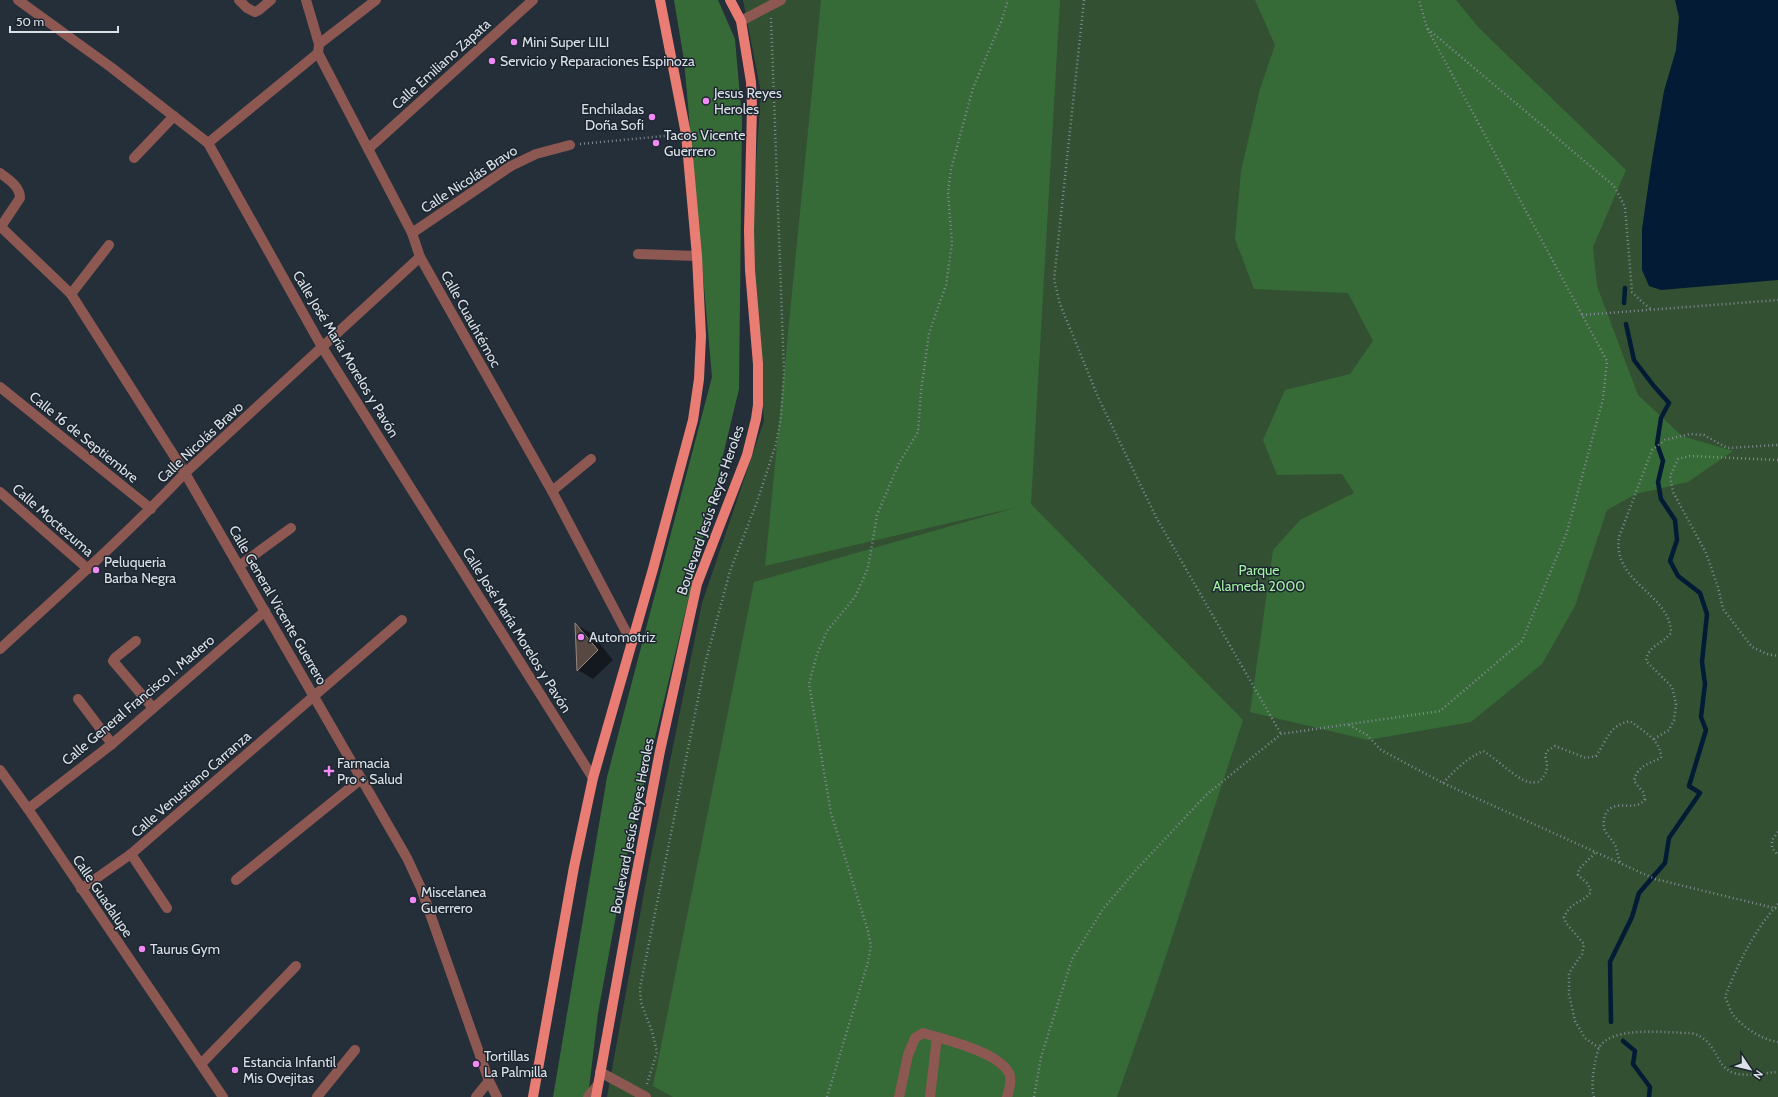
<svg xmlns="http://www.w3.org/2000/svg" width="1778" height="1097" font-family="Cabin,sans-serif">
<style>
.green{fill:#335033}
.forest{fill:#366b37}
.water{fill:#031b34}
.shadow{fill:#0007}
.lines{fill:none;stroke-linecap:round;stroke-linejoin:round}
.stream{stroke:#031b34;stroke-width:4.5}
.building{fill:#574941;stroke:#96877f}
.path{stroke:#848c94;stroke-width:2.5;stroke-dasharray:1 3;stroke-linecap:butt}
.minor{stroke:#8d5852;stroke-width:10}
.major{stroke:#e97d74;stroke-width:10}
.poi-dot{fill:#f18af4;stroke:#1c252f;stroke-width:1.5}
.labels{text-anchor:middle;dominant-baseline:central;stroke-width:3;stroke-linejoin:round;paint-order:stroke}
.poi-label{font-size:14px;fill:#dae1e7;stroke:#1c252f;text-anchor:start}
.street-label{font-size:14px;fill:#dae1e7;stroke:#1c252f}
.park-label{font-size:14px;fill:#a3efa3;stroke:#1c252f}
</style>
<rect width="100%" height="100%" fill="#252f39"/>
<polygon class="green" points="743,0 1778,0 1778,1097 607,1097 649,865 702,603 764,421 751,235 761,93"/>
<g class="forest">
<polygon points="674,0 718,0 735,39 742,120 739,389 628,850 598,1013 588,1097 553,1097 607,777 712,377 684,60"/>
<polygon points="821,0 1060,0 1031,504 1243,720 1155,989 1117,1097 673,1097 653,1086 754,582 1018,507 765,566"/>
<polygon points="1255,0 1456,0 1479,28 1626,170 1593,247 1597,286 1638,395 1682,436 1733,451 1688,482 1636,494 1607,510 1575,606 1542,664 1471,722 1368,740 1250,712 1273,550 1300,520 1354,493 1342,474 1277,475 1263,440 1285,390 1350,374 1373,341 1348,293 1254,289 1235,239 1241,171 1260,89 1275,45"/>
</g>
<polygon class="water" points="1675,0 1778,0 1778,280 1661,290 1649,286 1642,270 1642,229 1652,160 1664,91 1676,50 1679,17"/>
<polygon class="shadow" points="576,625 591,633 613,660 593,679 578,670"/>
<g class="lines">
<g class="stream">
<polyline points="1624,303 1625,288"/>
<polyline points="1611,1022 1610,962 1632,917 1639,893 1665,863 1669,838 1700,793 1689,786 1706,730 1701,717 1705,684 1702,662 1707,614 1700,593 1678,576 1670,561 1677,540 1675,520 1661,499 1658,482 1663,461 1657,444 1661,418 1669,403 1653,385 1634,360 1626,324"/>
<polyline points="1623,1041 1635,1051 1633,1064 1650,1087 1649,1097"/>
</g>
</g>
<polygon class="building" points="575,623 598,650 577,671"/>
<g class="lines">
<g class="path">
<polyline points="1084,0 1054,280 1060,304 1098,397 1156,517 1281,734"/>
<polyline points="1428,29 1614,186 1625,207 1632,292 1642,302 1652,310"/>
<polyline points="580,144 675,135"/>
<polyline points="1582,315 1778,300"/>
<polyline points="1778,460 1690,456 1678,459 1670,476 1673,492 1706,553 1718,587 1723,609 1752,647 1767,654 1778,656"/>
<polyline points="1349,725 1367,735 1381,750 1443,783 1655,879 1778,909"/>
<path d="M1654 739 1669 730 1674 720 1676 704 1672 687 1646 661C1648 646 1662 644 1671 633 1670 593 1612 583 1619 537L1652 450 1665 440 1690 434 1704 435 1727 448 1778 445"/>
<path d="M1443 783C1456 769 1466 759 1483 751 1496 758 1517 780 1529 782 1532 783 1536 782 1539 782 1547 773 1549 768 1545 756L1547 751 1555 746 1586 758 1596 756C1608 739 1608 726 1630 721 1643 731 1661 740 1661 758 1648 764 1637 766 1634 781L1643 792 1645 799C1636 813 1615 798 1606 813 1604 818 1603 823 1604 828 1606 835 1613 840 1616 847 1617 852 1618 857 1620 862"/>
<polyline points="1778,832 1772,840 1772,848 1778,855"/>
<path d="M1595 853 1579 869 1578 875 1588 884 1591 892C1582 904 1572 900 1564 917L1566 923 1584 944 1582 954 1569 973V994L1575 1021 1585 1038 1599 1048"/>
<path d="M1778 904C1754 931 1738 963 1725 997 1728 1003 1730 1010 1733 1015 1743 1027 1762 1040 1778 1042"/>
<polyline points="647,1084 657,1052 652,1031 641,1003 640,988 705,664 730,571 757,502 776,444 781,417 784,372 771,18"/>
<polyline points="827,1097 868,962 871,946 868,931 831,813 809,684 817,654 827,631 855,597 868,568 877,515 899,463 918,432 921,391 929,333 946,285 952,243 948,192 951,169 973,88 1001,22 1008,0"/>
<polyline points="1034,1097 1041,1057 1072,959 1103,909 1136,870 1206,795 1281,734 1440,711 1522,641 1567,532 1603,399 1607,361 1427,28 1419,0"/>
<path d="M1594 1097C1591 1087 1593 1073 1595 1063 1596 1059 1597 1052 1599 1048 1611 1025 1667 1033 1690 1033 1718 1038 1714 1067 1734 1073 1748 1077 1764 1073 1778 1072"/>
</g>
<g class="minor">
<polyline points="18,0 112,68 208,143 322,347 593,778"/>
<polyline points="239,0 247,8 255,12 259,10 271,0"/>
<polyline points="306,0 319,44 318,53 412,233 420,257 552,491 632,643"/>
<polyline points="741,21 781,0"/>
<polyline points="319,44 376,0"/>
<polyline points="208,143 318,53"/>
<polyline points="368,149 533,0"/>
<polyline points="134,158 174,116"/>
<path d="M0 173C8 179 20 186 20 198L0 228"/>
<polyline points="1,227 71,294 185,473 407,858 421,888 489,1081 497,1097"/>
<polyline points="412,233 511,166 536,154 570,145"/>
<polyline points="638,254 697,256"/>
<polyline points="71,294 109,245"/>
<polyline points="0,387 151,509"/>
<polyline points="552,491 591,459"/>
<polyline points="0,492 88,569"/>
<polyline points="239,566 291,528"/>
<polyline points="136,641 115,658 113,661 153,708"/>
<path d="M0 649C63 591 126 535 185 473L420 257"/>
<polyline points="78,699 112,744"/>
<polyline points="0,770 28,809 223,1097"/>
<polyline points="28,809 112,744 265,611"/>
<polyline points="131,854 167,908"/>
<polyline points="236,880 361,779"/>
<polyline points="81,889 131,854 402,620"/>
<polyline points="201,1064 296,966"/>
<polyline points="600,1072 646,1097"/>
<polyline points="317,1097 355,1050"/>
<polyline points="476,1097 489,1081"/>
<polyline points="588,1097 597,1086"/>
<path d="M899 1097 908 1055 915 1038 923 1033C943 1039 1004 1053 1010 1076 1011 1083 1009 1091 1007 1097"/>
<polyline points="930,1097 937,1037"/>
</g>
<g class="major">
<polyline points="533,1097 574,867 593,778 653,569 693,420 699,379 701,336 697,256 686,134 660,0"/>
<polyline points="596,1097 630,908 660,751 697,584 747,455 756,419 758,405 758,364 750,270 749,231 752,107 751,82 741,21 730,0"/>
</g>
</g>
<g class="poi-dot">
<circle cx="514" cy="42" r="4"/>
<circle cx="492" cy="61" r="4"/>
<circle cx="706" cy="101" r="4"/>
<circle cx="652" cy="117" r="4"/>
<circle cx="656" cy="143" r="4"/>
<circle cx="96" cy="570" r="4"/>
<circle cx="581" cy="637" r="4"/>
<path d="M327 765h4v4h4v4h-4v4h-4v-4h-4v-4h4z"/>
<circle cx="413" cy="900" r="4"/>
<circle cx="142" cy="949" r="4"/>
<circle cx="476" cy="1064" r="4"/>
<circle cx="235" cy="1070" r="4"/>
</g>
<g class="labels">
<g class="poi-label">
<text x="522" y="42">Mini Super LILI</text>
<text x="500" y="61">Servicio y Reparaciones Espinoza</text>
<text x="714" y="93">Jesus Reyes<tspan x="714" dy="16">Heroles</tspan></text>
<text x="644" y="109" text-anchor="end">Enchiladas<tspan x="644" dy="16">Doña Sofi</tspan></text>
<text x="664" y="135">Tacos Vicente<tspan x="664" dy="16">Guerrero</tspan></text>
<text x="104" y="562">Peluqueria<tspan x="104" dy="16">Barba Negra</tspan></text>
<text x="589" y="637">Automotriz</text>
<text x="337" y="763">Farmacia<tspan x="337" dy="16">Pro + Salud</tspan></text>
<text x="421" y="892">Miscelanea<tspan x="421" dy="16">Guerrero</tspan></text>
<text x="150" y="949">Taurus Gym</text>
<text x="484" y="1056">Tortillas<tspan x="484" dy="16">La Palmilla</tspan></text>
<text x="243" y="1062">Estancia Infantil<tspan x="243" dy="16">Mis Ovejitas</tspan></text>
</g>
<g class="street-label">
<text transform="translate(441 64) rotate(-42)">Calle Emiliano Zapata</text>
<text transform="translate(469 179) rotate(-33)">Calle Nicolás Bravo</text>
<text transform="translate(471 319) rotate(61)">Calle Cuauhtémoc</text>
<text transform="translate(346 354) rotate(59)">Calle José María Morelos y Pavón</text>
<text transform="translate(84 437) rotate(39)">Calle 16 de Septiembre</text>
<text transform="translate(200 442) rotate(-43)">Calle Nicolás Bravo</text>
<text transform="translate(710 510) rotate(-71)">Boulevard Jesús Reyes Heroles</text>
<text transform="translate(53 520) rotate(41)">Calle Moctezuma</text>
<text transform="translate(278 605) rotate(60)">Calle General Vicente Guerrero</text>
<text transform="translate(517 630) rotate(58)">Calle José María Morelos y Pavón</text>
<text transform="translate(138 700) rotate(-40)">Calle General Francisco I. Madero</text>
<text transform="translate(191 784) rotate(-41)">Calle Venustiano Carranza</text>
<text transform="translate(632 826) rotate(-79)">Boulevard Jesús Reyes Heroles</text>
<text transform="translate(103 896) rotate(56)">Calle Guadalupe</text>
</g>
<g class="park-label">
<text x="1259" y="570">Parque<tspan x="1259" dy="16">Alameda 2000</tspan></text>
</g>
</g>
<g transform="translate(1750 1069) rotate(125)" stroke="#1c252f" stroke-width="3" paint-order="stroke">
<path d="M0-3L7 15L0 10L-7 15Z" fill="#dae1e7"/>
<text y="-6" font-size="11" font-weight="bold" text-anchor="middle" fill="#dae1e7">N</text>
</g>
<path d="M10 26v6h108v-6" fill="none" stroke="#dae1e7" stroke-width="2"/>
<text x="16" y="26" font-size="12" fill="#dae1e7" stroke="#1c252f" stroke-width="3" paint-order="stroke">50 m</text>
</svg>
